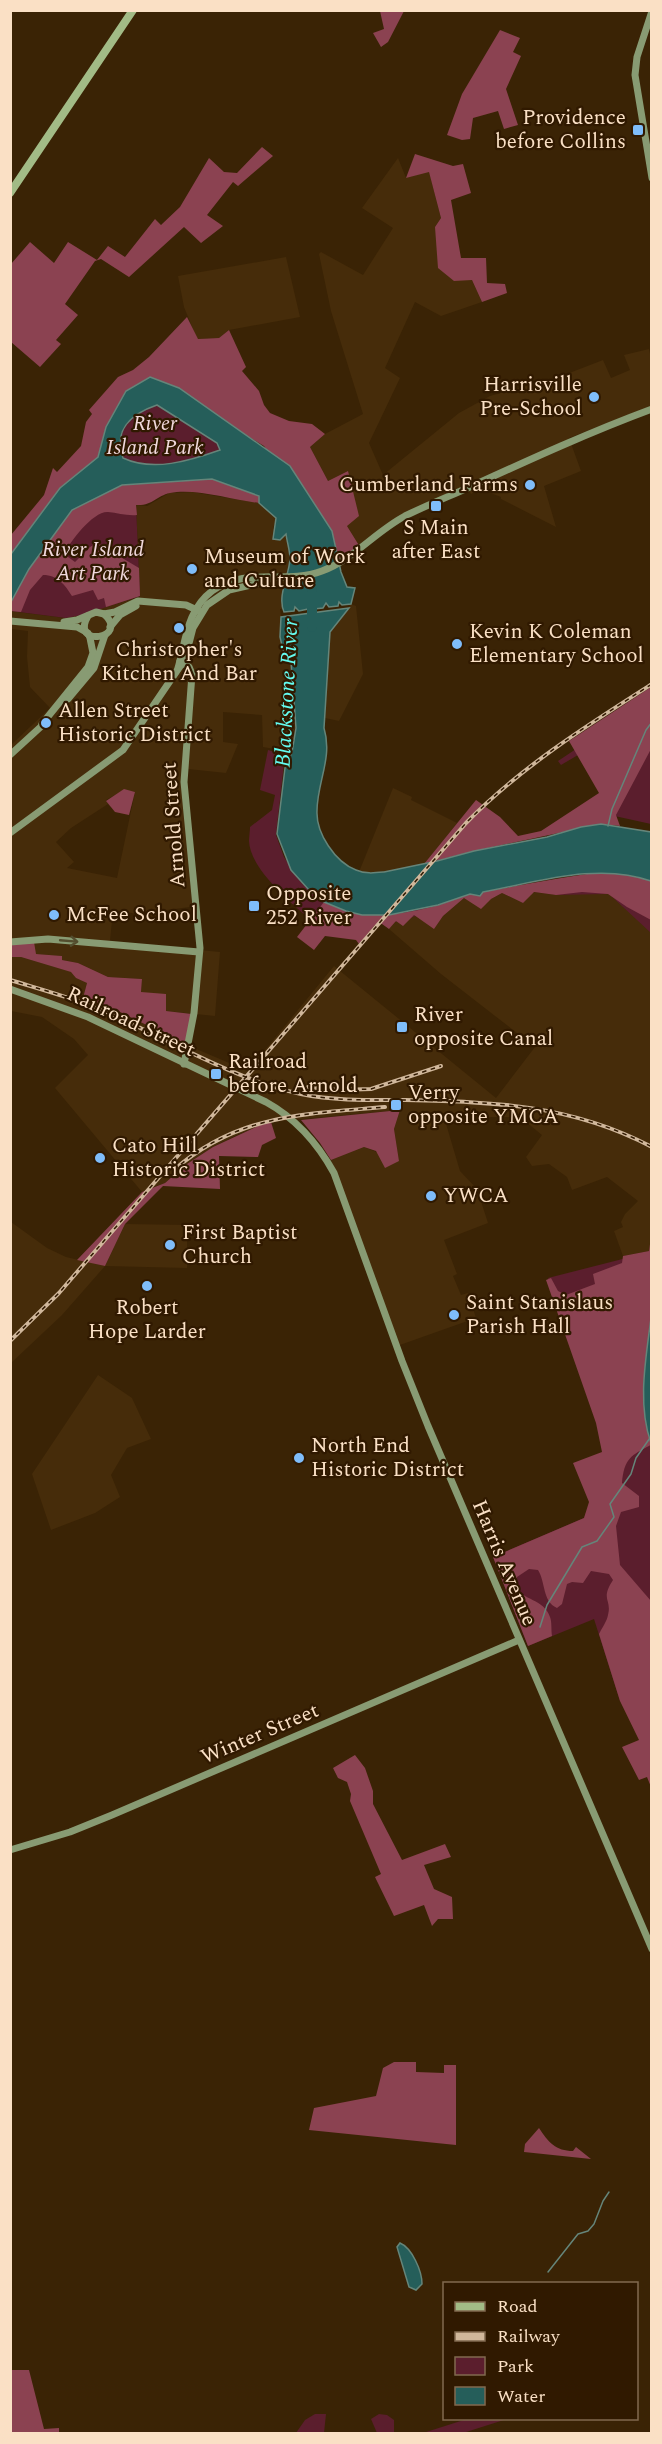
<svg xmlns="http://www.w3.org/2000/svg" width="662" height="2444" font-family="Spectral,serif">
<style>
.built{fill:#462c0a;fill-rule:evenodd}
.green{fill:#5b1e2d}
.forest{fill:#8b4251}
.water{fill:#255e5a;stroke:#65857a;stroke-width:1.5;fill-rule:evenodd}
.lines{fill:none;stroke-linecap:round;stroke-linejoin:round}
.stream{stroke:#65857a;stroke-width:1.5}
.river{stroke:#255e5a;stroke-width:10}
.secondary{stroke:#889b73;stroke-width:7}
.primary{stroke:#a2bb86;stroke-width:8}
.rail-casing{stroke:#d0b79b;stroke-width:4}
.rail{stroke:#301900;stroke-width:1.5;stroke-dasharray:4.5;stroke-linecap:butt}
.oneway{stroke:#534d2e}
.poi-dot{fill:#7fbdfa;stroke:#301900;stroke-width:2}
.labels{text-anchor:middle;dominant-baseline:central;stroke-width:4.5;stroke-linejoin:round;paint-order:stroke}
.poi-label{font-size:21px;fill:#fae0c5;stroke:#301900;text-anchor:start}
.park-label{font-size:21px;font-style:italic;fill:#f1d9dc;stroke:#301900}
.street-label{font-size:21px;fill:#fae0c5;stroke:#301900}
.water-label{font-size:22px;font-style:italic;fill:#64fcf1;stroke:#301900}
</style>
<rect width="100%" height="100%" fill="#3a2305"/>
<g class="built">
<polygon points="398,158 406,178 429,171 441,218 435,227 472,280 482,302 441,316 415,302 385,368 400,378 369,443 383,475 459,413 490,396 559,377 603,360 611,378 630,370 624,355 649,349 651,358 651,406 569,438 581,471 544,486 556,527 501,499 501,497 480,489 471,494 467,486 398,517 360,547 347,526 348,471 328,481 310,447 325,434 363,414 331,311 319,254 321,252 363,275 393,228 362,208"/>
<polygon points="286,257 300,317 229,330 219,338 197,339 184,307 178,276"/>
<path d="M192 492 259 503 276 518 273 529 286 534 290 558 282 609H280L287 653 291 662 295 736 292 752 263 747 262 715 223 712V742L238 744 226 773 188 769 186 787 198 906 167 910 168 919 113 910 110 941 220 952 215 1016 166 1011 141 992 142 979 108 977 78 963 62 960V956L35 954 11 940V745L50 708 30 687 27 657 28 631 11 629 10 611 65 618 140 597 136 505 147 506 169 493ZM124 790 135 792 117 878 67 868 74 862 56 842 71 828 108 804 106 800Z"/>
<polygon points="351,604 356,606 363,674 339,721 325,718 330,632"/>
<polygon points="393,788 412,797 411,800 457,823 424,864 384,872 359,872"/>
<polygon points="533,892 556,895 582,892 609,894 651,920 652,1237 649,1251 623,1256 614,1231 623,1227 621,1222 625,1214 638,1201 607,1177 572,1190 567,1177 549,1164 532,1166 526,1157 542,1135 520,1117 444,1117 460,1171 477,1189 488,1223 444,1240 457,1274 453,1276 461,1295 468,1293 476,1318 397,1346 344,1210 331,1160 364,1147 399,1161 394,1129 400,1110 271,1122 237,1135 213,1147 187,1164 165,1183 142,1192 55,1088 88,1055 74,1039 42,1017 11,1011 10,957 21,957 72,972 76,978 87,983 83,998 116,1010 187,1045 248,1071 334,966 496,1098 535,1047 441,974 389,929 396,921 414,915 434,928 443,916 464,898 491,899 502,893 523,903"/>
<polygon points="11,1222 47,1248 66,1257 105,1266 125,1224 187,1225 187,1268 105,1266 62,1315 11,1363"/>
<polygon points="98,1375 132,1398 151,1439 127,1448 111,1475 120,1497 95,1513 51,1530 32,1474"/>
</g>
<g class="green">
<path d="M157 405 217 443 220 450C190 461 153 472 123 458 113 429 131 414 157 405Z"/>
<path d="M136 505 140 596 82 615 66 618 11 611C10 585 56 533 72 510Z"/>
<polygon points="651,706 651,824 601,813 609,799 578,755 561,765 558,761 579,747"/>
<path d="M268 750 285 755 276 835 284 857 298 878 329 907 367 917H388L447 901 508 888 651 881V933L609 894 556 895 549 890 500 892 481 904 464 898 402 921 325 931C302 913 250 872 249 841 249 837 250 831 250 827L272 810 275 795 260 790Z"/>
<polygon points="650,1252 649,1446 652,1445 651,1712 620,1701 594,1619 528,1646 493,1557 584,1518 610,1452 548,1278"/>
<polygon points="315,2414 326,2414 324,2433 296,2433 305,2420"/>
<polygon points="379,2414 387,2415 394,2420 394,2432 377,2433 371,2419"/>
<polygon points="467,2419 507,2419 463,2433 423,2433"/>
</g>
<g class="forest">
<polygon points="380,11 404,11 388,42 381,47 373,33 384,29"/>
<polygon points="500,30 520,38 513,52 521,56 506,89 518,125 504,129 498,111 473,118 470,139 462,140 447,135 462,94"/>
<polygon points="262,147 273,156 238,186 233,182 207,215 223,226 201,243 184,227 129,277 101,259 95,261 65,304 78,315 56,340 61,344 40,367 11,342 11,264 30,242 54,263 68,242 97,260 108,246 125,257 155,219 161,225 180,207 209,158 224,172 237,173"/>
<polygon points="415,154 453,166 463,164 471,193 451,200 461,258 486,258 487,283 505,284 507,293 482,302 472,280 454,281 438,268 435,227 441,218 429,172 406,178"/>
<polygon points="187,317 198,339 219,338 229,330 246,367 242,371 259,391 264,405 270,413 289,421 312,424 325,434 310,447 328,481 348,471 359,516 347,526 360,547 340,561 264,446 229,425 179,388 106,427 98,457 60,488 11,554 11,535 44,495 53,468 57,472 81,446 86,422 92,414 89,410 118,377 133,370 149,357"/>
<path d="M212 479 259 496V503C232 500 196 488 170 493 156 496 153 506 136 505L137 515C127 516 118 513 108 512 93 511 70 542 64 554L75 562 90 547 97 543 139 568 140 596 106 607 104 598 98 600 93 590 72 596C65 585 58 575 43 575L30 590 21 612 11 611 10 602 29 569 72 510 122 485Z"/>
<polygon points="651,687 651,749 616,815 620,826 601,824 474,851 424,864 476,800 500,817 518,836 541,831 599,793 569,741"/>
<polygon points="124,789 135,792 129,815 115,812 106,801"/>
<path d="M600 872 622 873 651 881V920L627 907 608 894 582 892 556 895 534 892 523 903 502 893 491 899 481 909 464 898 443 916 434 929 414 915 403 926 396 921 389 929 382 924 375 925 359 944 356 940 325 936 314 950 297 937 324 902C364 920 399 916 439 905 449 902 459 895 469 894 512 887 556 878 600 872Z"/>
<polygon points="10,940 34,942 36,954 62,956 62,960 78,963 108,977 142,979 141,992 166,994 166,1011 192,1014 187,1045 116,1010 83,998 87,983 76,978 71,972 21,957 11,957"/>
<polygon points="400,1110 394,1129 399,1161 385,1168 376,1151 364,1147 331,1160 320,1143 301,1120"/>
<polygon points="271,1122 276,1138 262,1145 258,1157 219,1156 220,1189 163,1186 125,1224 105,1266 77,1260 142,1192 165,1183 187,1164 213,1147 258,1126"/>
<path d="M651 1237C651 1263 652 1289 651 1316 650 1359 640 1402 651 1445 631 1455 624 1459 622 1483L639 1496V1507L621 1512 616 1526 620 1565 651 1601V1787L647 1777 639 1780 622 1747 639 1740 620 1701 599 1634C602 1628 607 1621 608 1615 612 1599 600 1600 613 1580L609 1574 591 1571 583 1583 572 1582 567 1584 562 1604 557 1608C542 1601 546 1583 538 1570L529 1569 517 1577 514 1587C523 1600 544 1599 550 1617 552 1622 551 1629 552 1636L528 1646 493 1557 584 1518 589 1502 573 1463 602 1452 596 1423 546 1280 551 1278 558 1291 566 1295 595 1284 593 1274 622 1263 623 1256 649 1251Z"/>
<polygon points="355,1755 365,1768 373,1791 373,1804 402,1860 445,1844 451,1857 424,1865 434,1889 452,1897 453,1919 438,1919 432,1926 424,1905 394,1916 375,1877 381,1874 350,1801 351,1794 347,1782 338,1778 333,1768"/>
<polygon points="394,2062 416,2062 416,2072 444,2073 444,2065 456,2065 456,2145 309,2130 314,2108 376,2096 383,2068"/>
<path d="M539 2128C548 2142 556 2151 573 2151L576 2147 591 2159 524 2152 525 2144Z"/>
<polygon points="10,2370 29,2370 44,2429 59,2428 59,2433 11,2433"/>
</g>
<g class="water">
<path d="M150 377 179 388 290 466 332 531 341 572 347 587 355 588 351 604 342 605 339 602 338 606 329 607 326 603 323 608 314 609 310 605 308 609 299 611 295 607 294 611 284 612C277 596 289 576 290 559 290 551 287 542 286 534L280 540 273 539 276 518 259 503V496L212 479 122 485 72 510 29 569 11 602V554L60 488 98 457 106 427 126 391ZM157 405 217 443 220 450C189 461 153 472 123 458 113 429 131 414 157 405Z"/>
<path d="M349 608 330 632 324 728C333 758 317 782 317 811 316 833 335 862 356 870 365 874 374 873 384 872L437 861 474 851 547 837 581 827 601 824 651 832V881C598 862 538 882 483 892L480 896 470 894 438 905 389 915H362L346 911 324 902 309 890 291 870 277 834 285 768 292 752 296 728 291 662 283 650 280 637 281 617Z"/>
<path d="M651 1318V1443C637 1404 646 1358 651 1318Z"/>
<path d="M400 2243C412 2248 422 2271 422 2284L416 2290 409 2287 397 2247Z"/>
</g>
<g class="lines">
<g class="stream">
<polyline points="608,826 612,809 646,730 652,722"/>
<polyline points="540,1627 547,1605 582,1547 597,1541 614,1517 610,1504 631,1474 636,1458 652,1435"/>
<polyline points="548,2272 578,2234 588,2231 594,2224 603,2201 609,2192"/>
</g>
<polyline class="river" points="312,627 312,592"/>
<g class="secondary">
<polyline points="652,11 637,57 635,75 652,178"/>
<path d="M88 616C69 648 131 639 104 614"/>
<polyline points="10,621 77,627 88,633 90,638 93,653 88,667 42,724"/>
<polyline points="64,622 77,620 96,612 104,614 115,612 138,601 186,605 199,611"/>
<polyline points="110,627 120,615 136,606"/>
<polyline points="180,661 189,667 192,674 184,782 200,948 194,1013 184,1064"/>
<path d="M178 668C186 640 187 610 212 591 247 566 284 585 322 571 354 559 375 532 405 516 427 505 450 496 472 486 531 459 590 432 652 409"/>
<polyline points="68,699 94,668 105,635"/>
<polyline points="10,755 46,722"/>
<polyline points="10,833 123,750 185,659 193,628 207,605 229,590 264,582 271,578"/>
<polyline points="10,942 48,939 199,952"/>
<path d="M10 989 88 1017 266 1102C295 1118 318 1144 334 1173L402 1361 428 1426 652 1949"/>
<polyline points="10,1850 70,1832 112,1815 519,1640"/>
</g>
<polyline class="primary" points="10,193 133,10"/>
<defs>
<g id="rail">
<path d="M10 980C43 990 77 999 109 1013 168 1040 238 1081 301 1094 335 1101 370 1100 405 1100 494 1102 570 1104 652 1147"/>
<polyline points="308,1087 339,1090 371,1089 441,1066"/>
<path d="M174 1170C238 1114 305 1114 385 1107"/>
<path d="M10 1341 59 1293 103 1242 466 823C521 767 586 726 652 684"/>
</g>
</defs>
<use href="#rail" class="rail-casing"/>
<use href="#rail" class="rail"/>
</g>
<defs><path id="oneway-shaft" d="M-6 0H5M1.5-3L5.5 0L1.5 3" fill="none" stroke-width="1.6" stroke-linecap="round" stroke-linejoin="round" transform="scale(1.5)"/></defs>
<use class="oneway" href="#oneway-shaft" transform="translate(69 941) rotate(5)"/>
<g class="poi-dot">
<rect x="632" y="124" width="12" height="12" rx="3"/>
<circle cx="594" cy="397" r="6"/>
<circle cx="530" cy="485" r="6"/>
<rect x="430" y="500" width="12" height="12" rx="3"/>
<circle cx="192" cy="569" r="6"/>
<circle cx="179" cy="628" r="6"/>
<circle cx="457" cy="644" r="6"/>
<circle cx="46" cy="723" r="6"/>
<rect x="248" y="900" width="12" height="12" rx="3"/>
<circle cx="54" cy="915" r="6"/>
<rect x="396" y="1021" width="12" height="12" rx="3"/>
<rect x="210" y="1068" width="12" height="12" rx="3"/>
<rect x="390" y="1099" width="12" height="12" rx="3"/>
<circle cx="100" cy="1158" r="6"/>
<circle cx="431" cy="1196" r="6"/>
<circle cx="170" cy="1245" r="6"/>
<circle cx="147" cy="1286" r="6"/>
<circle cx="454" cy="1315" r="6"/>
<circle cx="299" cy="1458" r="6"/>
</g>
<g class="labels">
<g class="poi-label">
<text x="626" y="118" text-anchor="end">Providence<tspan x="626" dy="24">before Collins</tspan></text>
<text x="582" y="385" text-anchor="end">Harrisville<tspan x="582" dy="24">Pre-School</tspan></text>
<text x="518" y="485" text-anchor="end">Cumberland Farms</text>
<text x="436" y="528" text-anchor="middle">S Main<tspan x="436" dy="24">after East</tspan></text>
<text x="204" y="557">Museum of Work<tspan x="204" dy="24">and Culture</tspan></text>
<text x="469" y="632">Kevin K Coleman<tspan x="469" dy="24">Elementary School</tspan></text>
<text x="179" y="650" text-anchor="middle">Christopher's<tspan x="179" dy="24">Kitchen And Bar</tspan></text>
<text x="58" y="711">Allen Street<tspan x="58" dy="24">Historic District</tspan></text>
<text x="266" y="894">Opposite<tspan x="266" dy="24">252 River</tspan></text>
<text x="66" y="915">McFee School</text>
<text x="414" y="1015">River<tspan x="414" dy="24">opposite Canal</tspan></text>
<text x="228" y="1062">Railroad<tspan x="228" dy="24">before Arnold</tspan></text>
<text x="408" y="1093">Verry<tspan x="408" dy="24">opposite YMCA</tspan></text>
<text x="112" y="1146">Cato Hill<tspan x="112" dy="24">Historic District</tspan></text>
<text x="443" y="1196">YWCA</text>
<text x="182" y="1233">First Baptist<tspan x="182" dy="24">Church</tspan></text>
<text x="466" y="1303">Saint Stanislaus<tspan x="466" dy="24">Parish Hall</tspan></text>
<text x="147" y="1308" text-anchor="middle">Robert<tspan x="147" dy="24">Hope Larder</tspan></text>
<text x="311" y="1446">North End<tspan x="311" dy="24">Historic District</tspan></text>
</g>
<g class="park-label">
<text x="155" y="424">River<tspan x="155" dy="24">Island Park</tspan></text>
<text x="93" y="550">River Island<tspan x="93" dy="24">Art Park</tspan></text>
</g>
<g class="street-label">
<text transform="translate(174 825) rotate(-94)">Arnold Street</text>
<text transform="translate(131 1022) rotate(25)">Railroad Street</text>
<text transform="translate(504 1563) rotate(67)">Harris Avenue</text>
<text transform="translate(260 1734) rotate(-23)">Winter Street</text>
</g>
<g class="water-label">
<text transform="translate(287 693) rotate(-87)">Blackstone River</text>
</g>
</g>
<rect width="662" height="2444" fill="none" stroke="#fae0c5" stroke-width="24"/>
<rect x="443" y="2282" width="195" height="138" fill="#301900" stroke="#81694f" stroke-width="1.5"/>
<rect x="455" y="2302" width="30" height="9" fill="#a2bb86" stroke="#81694f" stroke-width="1.5"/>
<text x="497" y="2312" font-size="18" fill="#fae0c5">Road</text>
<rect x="455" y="2332" width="30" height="9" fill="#d0b79b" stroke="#81694f" stroke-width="1.5"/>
<text x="497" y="2342" font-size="18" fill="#fae0c5">Railway</text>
<rect x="455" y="2357" width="30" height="18" fill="#5b1e2d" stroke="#81694f" stroke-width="1.5"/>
<text x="497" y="2372" font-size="18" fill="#fae0c5">Park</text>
<rect x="455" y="2387" width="30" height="18" fill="#255e5a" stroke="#81694f" stroke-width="1.5"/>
<text x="497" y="2402" font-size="18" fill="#fae0c5">Water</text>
</svg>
